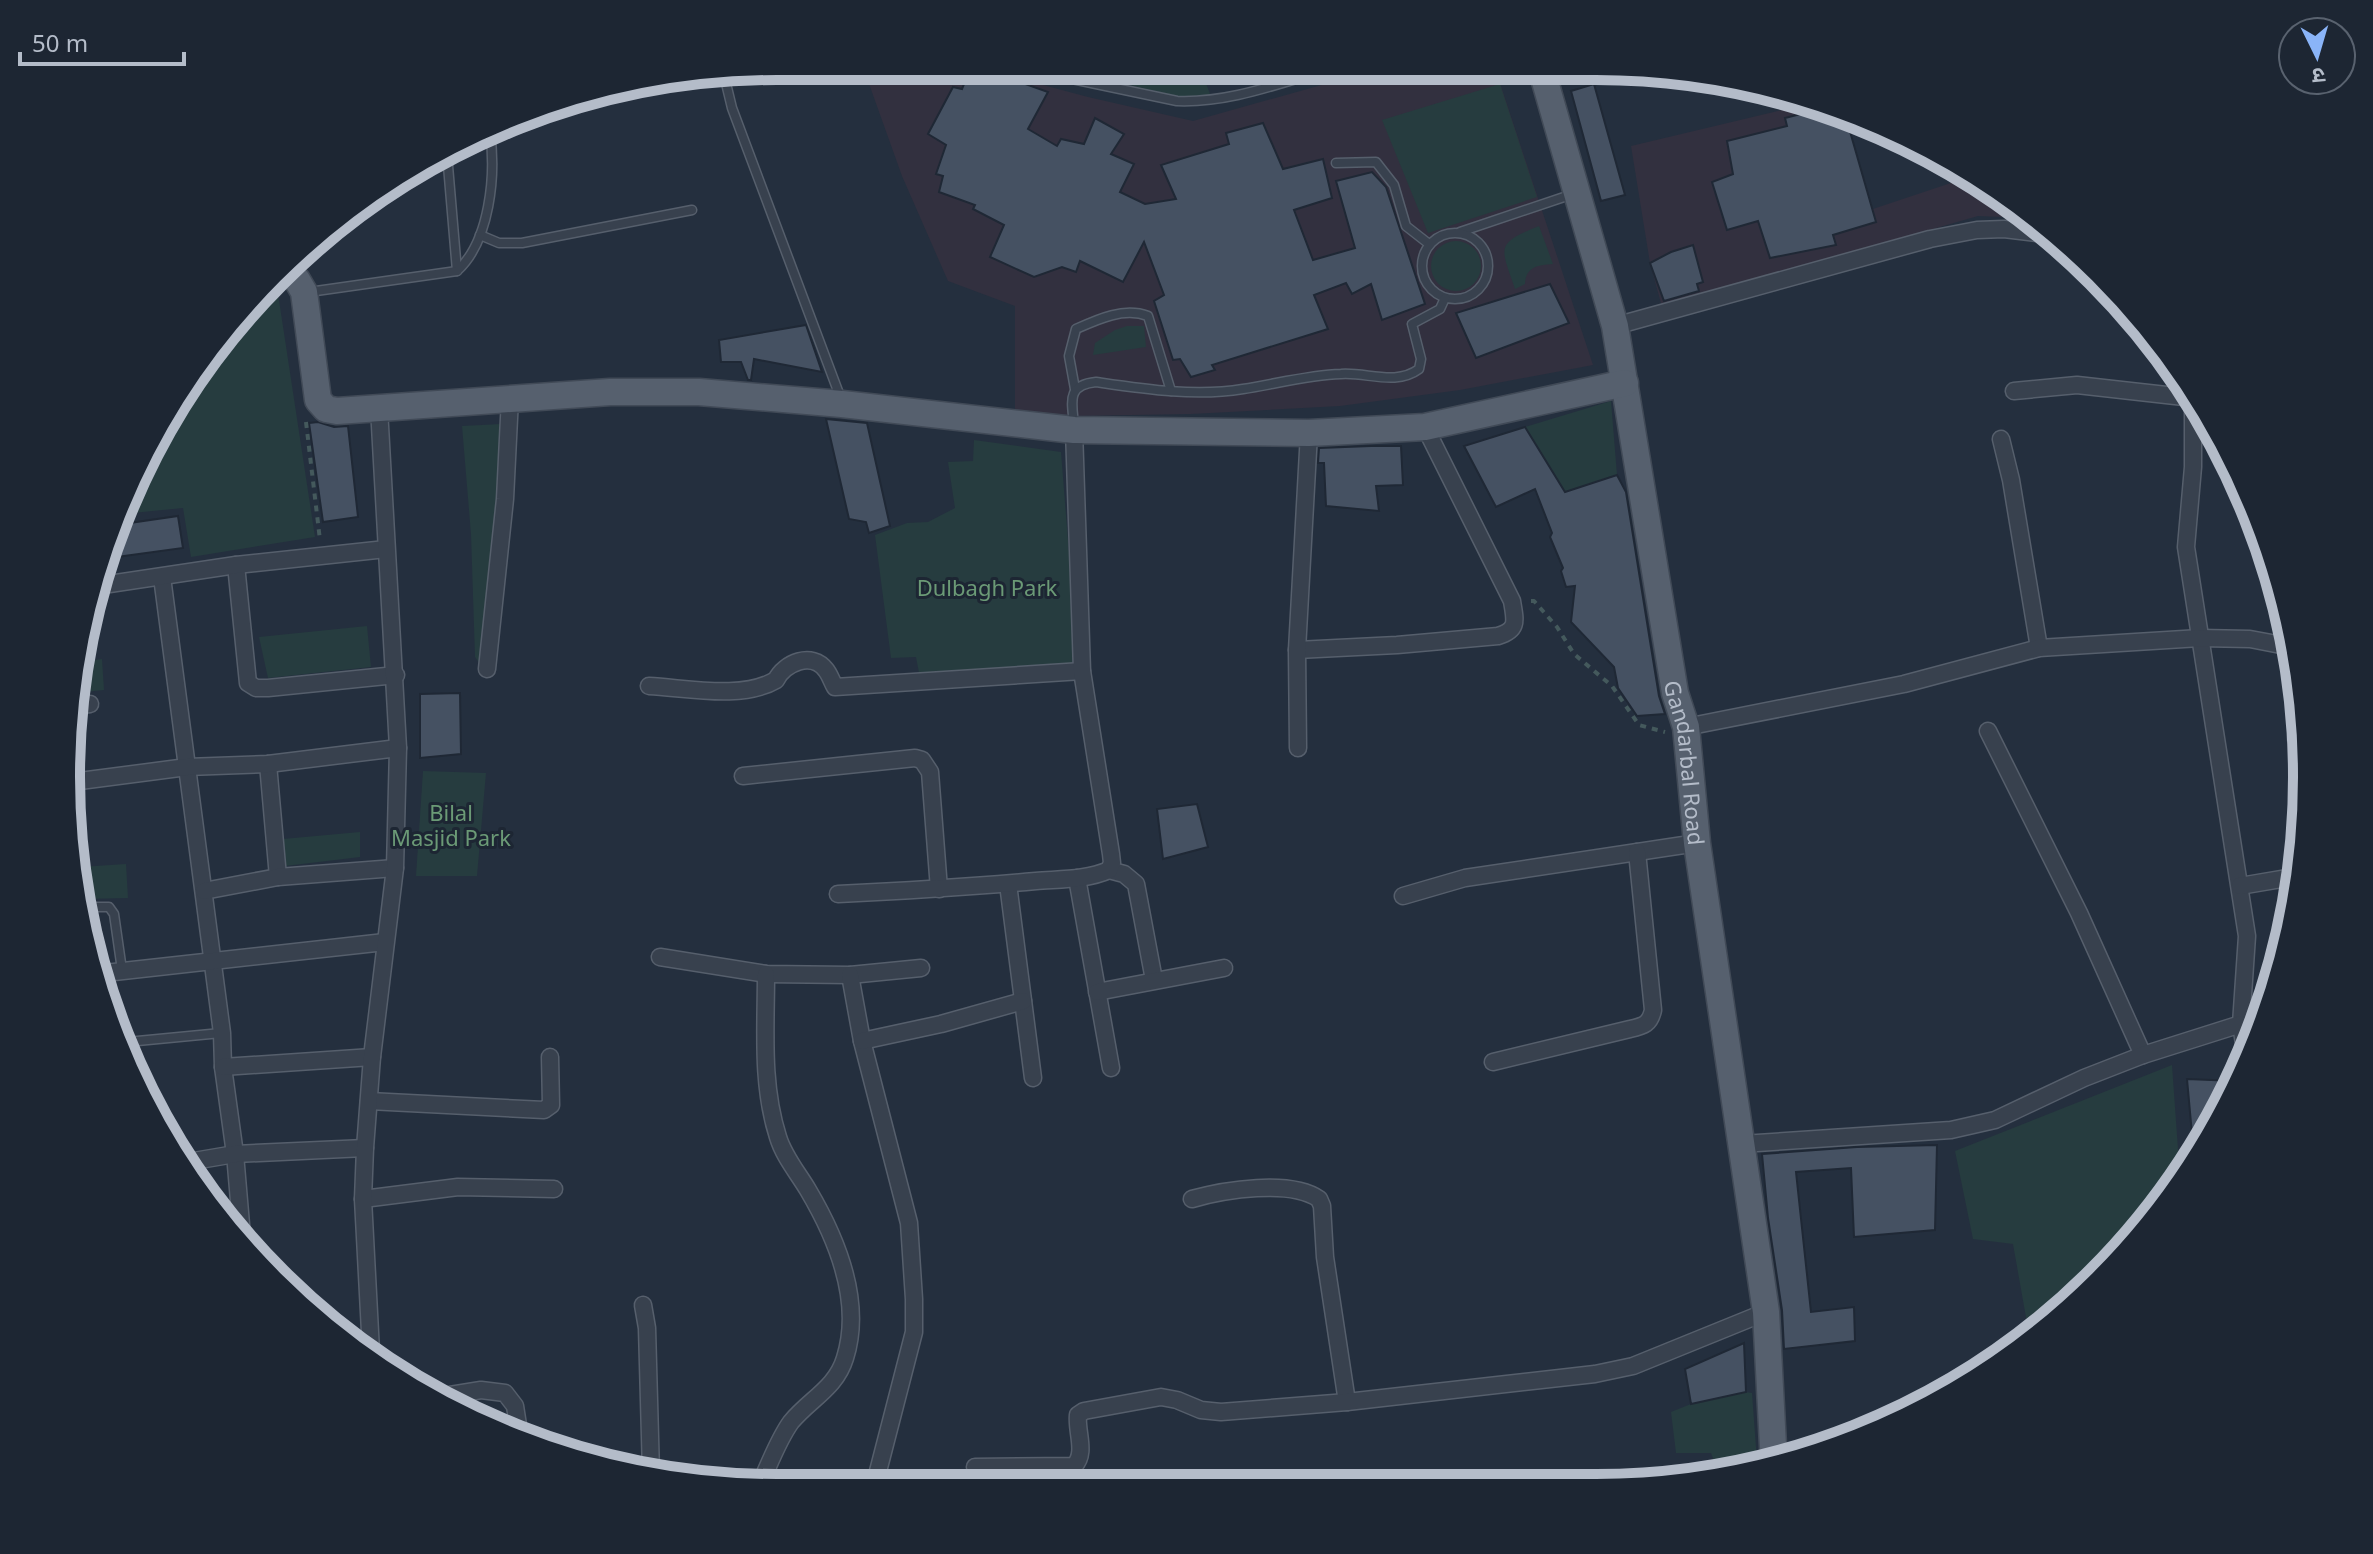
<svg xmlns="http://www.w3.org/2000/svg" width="2373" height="1554" font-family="'Noto Sans','Noto Sans Devanagari',sans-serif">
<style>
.medical{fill:#32303f}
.green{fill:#263c3f}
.building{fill:#455162;stroke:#1f2835;stroke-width:2}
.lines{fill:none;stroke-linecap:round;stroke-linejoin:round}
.lane-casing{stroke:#565f6c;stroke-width:11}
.street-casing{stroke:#565f6c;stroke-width:19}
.primary-casing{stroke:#414a57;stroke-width:29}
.path{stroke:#44595c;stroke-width:4;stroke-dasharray:6 6;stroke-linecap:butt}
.lane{stroke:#38414e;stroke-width:8}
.street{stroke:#38414e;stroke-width:16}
.primary{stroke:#56606e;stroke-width:26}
.labels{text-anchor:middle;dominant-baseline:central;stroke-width:6;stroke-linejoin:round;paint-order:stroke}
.park-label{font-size:22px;fill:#6b9a76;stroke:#1d2633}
.street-label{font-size:22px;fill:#b4bcc9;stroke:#1d2633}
.rim{fill:none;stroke:#b4bcc9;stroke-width:10}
</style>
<rect width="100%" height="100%" fill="#242f3e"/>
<g class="medical">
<polygon points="863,67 976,67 1088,97 1193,121 1375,70 1496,71 1593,365 1460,390 1340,406 1191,414 1073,416 1015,414 1015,306 948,281 902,176"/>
<polygon points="1807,104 1845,114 1873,209 1963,179 2026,218 1978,216 1662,307 1650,263 1631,146"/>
</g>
<g class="green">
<polygon points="1056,68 1200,69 1211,96 1177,96"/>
<polygon points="1500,84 1537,197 1428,233 1382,120"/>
<path d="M1539 226 1553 264C1537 265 1526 267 1525 284L1515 289C1501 247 1494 244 1539 226Z"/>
<circle cx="1456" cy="266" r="25"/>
<polygon points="274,287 277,287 315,537 191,557 183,508 122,514 213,345"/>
<polygon points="1127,326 1144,326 1146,347 1093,355 1095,343 1115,330"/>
<polygon points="1611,401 1617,475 1565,492 1525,427"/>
<polygon points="501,424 496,511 480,664 475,657 471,534 462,426"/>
<polygon points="974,440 1061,452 1078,666 920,678 916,657 891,658 875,535 907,523 928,522 955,508 948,462 973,461"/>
<polygon points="367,626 371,667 268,678 259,637"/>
<polygon points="102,659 104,690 75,693 81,662"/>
<polygon points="423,771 486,773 477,876 416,876"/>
<polygon points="360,832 360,857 285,866 283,839"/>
<polygon points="126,864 128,898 84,899 81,867"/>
<polygon points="2172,1065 2180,1177 2131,1245 2030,1340 2013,1244 1973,1239 1955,1151"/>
<polygon points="1745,1392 1752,1393 1757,1461 1714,1461 1711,1453 1676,1453 1671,1412 1691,1404"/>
</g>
<g class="building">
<polygon points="971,67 978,67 1048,92 1028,129 1057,146 1061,139 1084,144 1095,118 1124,134 1111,154 1134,164 1120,192 1145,204 1176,199 1161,165 1229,144 1226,133 1263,123 1283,169 1323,159 1332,198 1294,210 1313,260 1355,248 1336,181 1372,172 1386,187 1425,304 1382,320 1371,284 1352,294 1346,283 1314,295 1328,329 1212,365 1215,370 1191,377 1180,359 1173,360 1154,301 1164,295 1144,242 1123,282 1080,261 1076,272 1062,267 1034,277 990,257 1004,225 973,209 975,205 939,192 943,176 936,174 946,145 928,134 953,87 962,89"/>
<polygon points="1594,84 1625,195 1601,201 1571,91"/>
<polygon points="1824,108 1845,114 1876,222 1833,235 1836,245 1770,258 1758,221 1727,230 1712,182 1733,174 1727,141 1787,126 1785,118"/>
<polygon points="1693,245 1703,282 1697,284 1699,291 1664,301 1650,263 1671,252"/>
<polygon points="1550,284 1569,323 1476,358 1456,313"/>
<polygon points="806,325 822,372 754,359 751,380 748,380 741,362 721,362 719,340"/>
<polygon points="826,419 867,423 890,526 869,533 866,522 849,519"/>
<polygon points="318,422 334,427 348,426 358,517 323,522 309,423"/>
<polygon points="1525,427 1565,492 1617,475 1626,492 1651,647 1659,696 1665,714 1637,716 1618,688 1614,667 1571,622 1575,586 1566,587 1561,571 1563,568 1550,537 1552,533 1535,489 1496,507 1464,446"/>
<polygon points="1371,446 1401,446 1403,485 1376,486 1379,511 1326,506 1324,463 1318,463 1319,448"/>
<polygon points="178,516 183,548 102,559 104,548 116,525"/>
<polygon points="460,693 461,754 420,758 420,694"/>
<polygon points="1197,804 1208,847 1163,859 1157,809"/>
<polygon points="2187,1079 2235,1081 2212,1132 2194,1156"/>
<polygon points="1937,1145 1935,1230 1854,1237 1851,1168 1796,1172 1811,1312 1854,1307 1855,1341 1784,1349 1782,1310 1768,1218 1762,1154 1857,1147"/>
<polygon points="1744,1343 1746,1392 1691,1404 1685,1369"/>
</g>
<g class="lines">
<defs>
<g id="lane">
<path d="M1020 68 1177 101C1229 103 1277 84 1326 70"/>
<polyline points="724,75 732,108 841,399"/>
<polyline points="447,154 457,271"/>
<polyline points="1336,163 1376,162 1394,185 1406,226 1429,244"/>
<polyline points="417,169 448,165"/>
<polyline points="1460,232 1573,194"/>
<circle cx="1455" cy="266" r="33"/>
<polyline points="480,235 499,243 522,243 692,210"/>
<path d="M309 292 457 271C490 241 496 175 490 133"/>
<path d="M1075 389 1069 356 1076 329C1098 319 1124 307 1148 316L1171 391"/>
<path d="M1074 425C1072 402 1066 385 1096 382 1144 389 1195 397 1243 389 1276 384 1308 375 1341 374 1367 372 1396 386 1419 369L1421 359 1412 324 1440 309 1445 298"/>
<polyline points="85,907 109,907 114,914 122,970"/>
<polyline points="127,1042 221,1033"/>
</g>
<g id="street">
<polyline points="1615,326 1930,239 1977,230 2004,229 2053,235"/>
<polyline points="2014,391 2077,385 2193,398"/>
<polyline points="2193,397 2193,467 2186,547 2247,936 2241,1024 2246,1057"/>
<polyline points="2001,439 2011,480 2039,648"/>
<polyline points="236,565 248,683 256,688 268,688 396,675"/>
<polyline points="162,577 222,1033 223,1067 235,1154 242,1236"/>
<polyline points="96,586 236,565 386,549"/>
<path d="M1297 650 1397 645 1498 636C1519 630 1515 620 1512 601L1425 427"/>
<polyline points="487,669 505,499 510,398"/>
<path d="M649 686C688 688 742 700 776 680 784 663 812 651 826 670 830 675 832 682 835 687L1082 671"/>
<polyline points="72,706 90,704"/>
<polyline points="1686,727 1904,684 2039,648 2200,638 2250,639 2292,647"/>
<polyline points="1988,731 2079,913 2143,1055"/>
<polyline points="1298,748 1297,650 1309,433"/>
<polyline points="268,764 278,877"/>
<polyline points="743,776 915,758 922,760 930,772 939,889"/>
<polyline points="72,782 187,767 268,764 398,748"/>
<polyline points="1109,870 1124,874 1136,884 1154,980"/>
<polyline points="1077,878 1111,1068"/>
<polyline points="1008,884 1033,1078"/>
<polyline points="2240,886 2299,876"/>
<polyline points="204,891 278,877 395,868"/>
<path d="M838 894C904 891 970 887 1036 881 1059 879 1087 880 1109 870L1112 863 1111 854 1082 671 1074 430"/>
<polyline points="1403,896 1465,878 1697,843"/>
<polyline points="660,957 766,974 850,975 921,968"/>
<polyline points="96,974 385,942"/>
<polyline points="850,975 862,1041 909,1223 914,1299 914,1332 875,1483"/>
<polyline points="1097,992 1224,968"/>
<polyline points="862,1041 941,1024 1023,1001"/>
<path d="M1493 1062 1630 1029C1644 1026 1650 1024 1653 1010L1637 852"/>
<polyline points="223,1067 372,1057"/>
<polyline points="369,1101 544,1110 551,1105 550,1057"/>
<polyline points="1742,1144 1951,1130 1995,1120 2084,1078 2143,1055 2241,1024"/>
<polyline points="182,1163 235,1154 365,1148"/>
<polyline points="363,1199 458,1187 554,1189"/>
<path d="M1192 1199C1224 1190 1290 1179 1319 1199L1322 1206 1325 1257 1347 1402"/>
<polyline points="643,1305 647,1328 651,1473"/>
<polyline points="371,1351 363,1199 365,1148 372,1057 395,868 398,748 379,408"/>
<polyline points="444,1396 481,1390 505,1393 515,1406 520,1438"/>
<path d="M975 1467 1074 1466C1087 1453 1076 1432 1078 1415L1084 1411 1161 1397 1177 1400 1201 1410 1221 1412 1347 1402 1595 1374 1633 1366 1766 1312"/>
<path d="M761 1482C770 1463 778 1440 791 1422 810 1399 836 1388 845 1358 863 1301 837 1239 808 1190 798 1173 784 1157 778 1137 761 1084 766 1029 766 974"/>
</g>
<g id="primary">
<path id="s1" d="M1542 71 1615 326 1675 693 1686 727 1697 843 1766 1312 1774 1465"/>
<polyline points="289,273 297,280 304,292 318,400 326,409 337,411 610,392 699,392 842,404 1074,430 1309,433 1425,427 1625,383"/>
</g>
</defs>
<use href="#lane" class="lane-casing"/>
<use href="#street" class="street-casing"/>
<use href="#primary" class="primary-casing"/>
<g class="path">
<polyline points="306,422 320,540"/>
<polyline points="1531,601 1534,601 1557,627 1574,654 1612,686 1639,725 1665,732"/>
</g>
<use href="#lane" class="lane"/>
<use href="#street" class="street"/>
<use href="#primary" class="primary"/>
</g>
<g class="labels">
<g class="park-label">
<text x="987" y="587">Dulbagh Park</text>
<text x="451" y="812">Bilal<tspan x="451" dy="25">Masjid Park</tspan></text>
</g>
<g class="street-label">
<text stroke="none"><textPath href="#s1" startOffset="708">Gandarbal Road</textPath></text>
</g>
</g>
<path d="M0 0H2373V1554H0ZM777 80H1596A697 697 0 0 1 2293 777V777A697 697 0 0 1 1596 1474H777A697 697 0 0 1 80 777V777A697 697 0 0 1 777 80Z" fill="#1d2633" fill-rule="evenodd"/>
<path class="rim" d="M777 80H1596A697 697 0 0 1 2293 777V777A697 697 0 0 1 1596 1474H777A697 697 0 0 1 80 777V777A697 697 0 0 1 777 80Z"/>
<g transform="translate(2317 56) rotate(175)"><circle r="38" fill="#1d2633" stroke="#59626f" stroke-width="2"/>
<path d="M0-6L14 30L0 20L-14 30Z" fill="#8ab4f8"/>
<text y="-12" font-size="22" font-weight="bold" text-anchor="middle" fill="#b4bcc9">उ</text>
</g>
<path d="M20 52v12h164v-12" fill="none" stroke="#b4bcc9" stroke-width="4"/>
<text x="32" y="52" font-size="24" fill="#b4bcc9" stroke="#1d2633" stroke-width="6" paint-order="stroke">50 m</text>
</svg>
